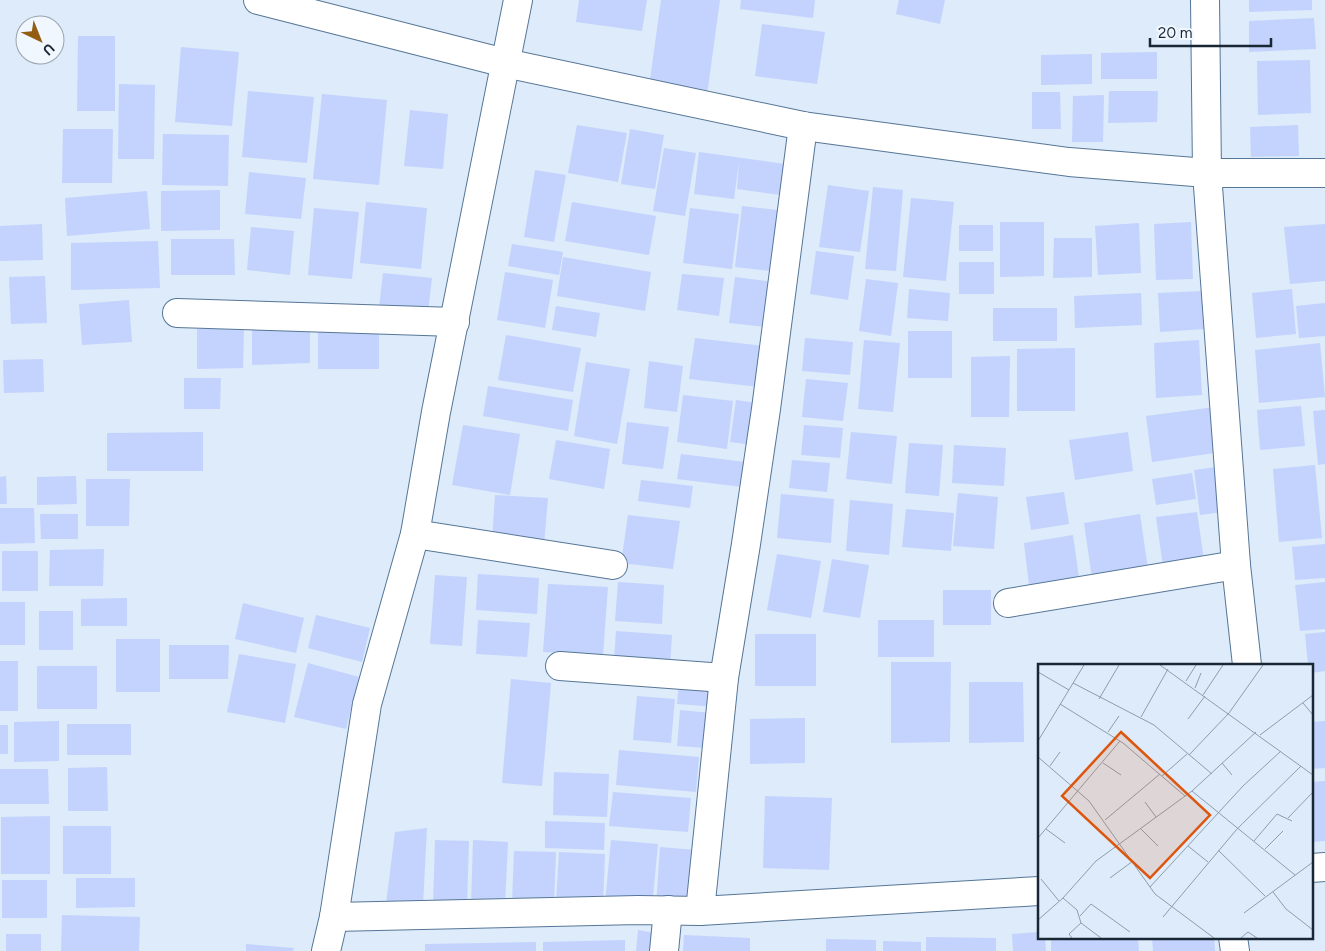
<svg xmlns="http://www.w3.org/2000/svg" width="1325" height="951" font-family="Figtree,sans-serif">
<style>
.building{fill:#c3d3fd}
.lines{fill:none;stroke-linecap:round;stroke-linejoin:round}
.street-casing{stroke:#567696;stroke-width:30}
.street{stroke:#fff;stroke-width:28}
.inset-road{fill:none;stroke:#8f9dab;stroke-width:1}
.view{fill:#de560e;fill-opacity:0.15;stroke:#de560e;stroke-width:2.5}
.inset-edge{fill:none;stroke:#192734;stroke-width:2.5}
</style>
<rect width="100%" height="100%" fill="#ddebfa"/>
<g class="building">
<polygon points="579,0 647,0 642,31 576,22"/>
<polygon points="661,0 720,0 707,95 649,87"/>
<polygon points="741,0 815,0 813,18 740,9"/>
<polygon points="899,0 945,0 940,24 896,14"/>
<polygon points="1249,0 1312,0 1312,10 1249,12"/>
<polygon points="1314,18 1316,49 1249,52 1249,21"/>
<polygon points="762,24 825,32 817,84 755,76"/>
<polygon points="78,36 115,36 115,111 77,111"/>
<polygon points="181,47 239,52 232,126 175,122"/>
<polygon points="1157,52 1157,79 1101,79 1101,53"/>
<polygon points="1092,54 1092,84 1041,85 1041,55"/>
<polygon points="1310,60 1311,113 1258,115 1257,61"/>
<polygon points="119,84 155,85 154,159 118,159"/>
<polygon points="248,91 314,97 307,163 242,157"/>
<polygon points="1109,91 1158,91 1157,122 1108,123"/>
<polygon points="1032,92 1060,92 1061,129 1032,129"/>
<polygon points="322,94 387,100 379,185 313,179"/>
<polygon points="1104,95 1103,142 1072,142 1073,96"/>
<polygon points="410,110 448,114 443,169 404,166"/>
<polygon points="577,125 627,133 618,182 568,173"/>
<polygon points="1298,125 1299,156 1251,157 1250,127"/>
<polygon points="63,129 113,129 112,183 62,183"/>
<polygon points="630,129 664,135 655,189 621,184"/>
<polygon points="163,134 229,135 228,186 162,185"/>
<polygon points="664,148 696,153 685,216 653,211"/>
<polygon points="699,152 792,165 788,196 737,189 739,161 734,199 694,194"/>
<polygon points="535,170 566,175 554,242 524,237"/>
<polygon points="249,172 306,178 301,219 245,214"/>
<polygon points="828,185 869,191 860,252 819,247"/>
<polygon points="873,187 903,190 896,271 865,269"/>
<polygon points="220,190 220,230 161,231 161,191"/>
<polygon points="147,191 150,229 67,236 65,198"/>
<polygon points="911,198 954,202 946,281 903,277"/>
<polygon points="366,202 427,208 421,269 360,263"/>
<polygon points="572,202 656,216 649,255 565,241"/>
<polygon points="742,206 786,211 779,272 735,267"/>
<polygon points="314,208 359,212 352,279 308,275"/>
<polygon points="690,208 739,214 732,269 683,263"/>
<polygon points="1000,222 1044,222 1044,276 1000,277"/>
<polygon points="1191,222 1193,279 1156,280 1154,224"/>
<polygon points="1139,223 1141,273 1098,275 1095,226"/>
<polygon points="42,224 43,260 0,261 0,226"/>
<polygon points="1325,224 1325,281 1290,284 1284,227"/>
<rect x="959" y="225" width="34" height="26"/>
<polygon points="251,227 294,231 290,275 247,270"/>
<polygon points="1054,238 1092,238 1092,277 1053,278"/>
<polygon points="171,239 234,239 235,275 171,275"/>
<polygon points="158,241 160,288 71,290 71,243"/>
<polygon points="512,244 563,252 559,275 508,266"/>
<polygon points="816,251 854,256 848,300 810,294"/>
<polygon points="563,257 651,272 645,311 557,296"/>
<rect x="959" y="262" width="35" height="32"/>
<polygon points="505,272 553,280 545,328 497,320"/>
<polygon points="383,273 432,278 428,312 379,307"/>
<polygon points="682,274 724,278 719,316 677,310"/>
<polygon points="45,276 47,323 11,324 9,277"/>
<polygon points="735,277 781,283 775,328 729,323"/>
<polygon points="866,279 898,283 891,336 859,331"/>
<polygon points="909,289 950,293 948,321 907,318"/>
<polygon points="1292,289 1296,334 1256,338 1252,293"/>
<polygon points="1204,291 1205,329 1160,332 1158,293"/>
<polygon points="1141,293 1142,325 1075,328 1074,296"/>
<polygon points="129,300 132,342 82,345 79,304"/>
<polygon points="1325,303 1325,336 1299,338 1296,306"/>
<polygon points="556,306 600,313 596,337 552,330"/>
<rect x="993" y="308" width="64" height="33"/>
<polygon points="310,323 310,363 252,365 252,324"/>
<polygon points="244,328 243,368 197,369 197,329"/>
<rect x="318" y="329" width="61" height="40"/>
<rect x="908" y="331" width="44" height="47"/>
<polygon points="506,335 581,348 573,392 498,380"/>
<polygon points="695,338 764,346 759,387 689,379"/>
<polygon points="805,338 853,342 850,375 802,371"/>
<polygon points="864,340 900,343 893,412 858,409"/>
<polygon points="1199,340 1202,395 1156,398 1154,343"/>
<polygon points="1320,343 1325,397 1259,403 1255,350"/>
<polygon points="1075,348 1075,411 1017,411 1017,349"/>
<polygon points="1010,356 1009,417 971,417 971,357"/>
<polygon points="43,359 44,392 4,393 3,360"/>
<polygon points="649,361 683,366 677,412 644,408"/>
<polygon points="586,362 630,369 617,444 574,436"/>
<polygon points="184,378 221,378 220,409 184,409"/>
<polygon points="806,379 848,383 843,421 802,417"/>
<polygon points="488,386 573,400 568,431 483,416"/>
<polygon points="683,395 733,401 727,449 677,442"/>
<polygon points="736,400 757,403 752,445 730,442"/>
<polygon points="1301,406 1305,446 1260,450 1257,410"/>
<polygon points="1215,407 1222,452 1152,462 1146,416"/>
<polygon points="1325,410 1325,464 1318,465 1313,411"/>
<polygon points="627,422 669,427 663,469 622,464"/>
<polygon points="463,425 520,434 510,495 452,485"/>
<polygon points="804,425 843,428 840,458 801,455"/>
<polygon points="203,432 203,471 107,471 107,433"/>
<polygon points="851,432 897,436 892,484 846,479"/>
<polygon points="1128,432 1133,471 1075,480 1069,440"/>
<polygon points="556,440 610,449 604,489 549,479"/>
<polygon points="909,443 943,445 939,496 905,493"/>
<polygon points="954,445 1006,448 1004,486 952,483"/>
<polygon points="681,454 745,462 742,487 677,479"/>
<polygon points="792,460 830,463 827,492 789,488"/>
<polygon points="1315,465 1322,538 1279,542 1273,469"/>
<polygon points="1223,466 1230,511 1200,515 1194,470"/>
<polygon points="1192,473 1196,499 1156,505 1152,479"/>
<polygon points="6,476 7,504 0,504 0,477"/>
<polygon points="76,476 77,504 37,505 37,477"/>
<polygon points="86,479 130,479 129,526 86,526"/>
<polygon points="641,480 693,486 690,508 638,501"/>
<polygon points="1064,492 1069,524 1031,530 1026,497"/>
<polygon points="958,493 998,497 994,549 953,546"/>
<polygon points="781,494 834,499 831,543 777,538"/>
<polygon points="495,495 548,498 544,545 492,542"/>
<polygon points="850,500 893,504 889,555 846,551"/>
<polygon points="0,508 34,508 35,543 0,544"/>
<polygon points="906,509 954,513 951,551 902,547"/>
<polygon points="1197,512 1204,560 1163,566 1156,517"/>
<polygon points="40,514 78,514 78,539 41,539"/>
<polygon points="1140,514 1148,569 1092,578 1084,523"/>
<polygon points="628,515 680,521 673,569 621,563"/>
<polygon points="1073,535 1079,578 1029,585 1024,543"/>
<polygon points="1325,544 1325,578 1295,580 1292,547"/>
<polygon points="104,549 103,586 49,586 50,550"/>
<rect x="2" y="551" width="36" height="40"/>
<polygon points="777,554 821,561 811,618 767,610"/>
<polygon points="832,559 869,565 860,618 823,612"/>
<polygon points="478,574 539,578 537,614 476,610"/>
<polygon points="435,575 467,577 462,646 430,644"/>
<polygon points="618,582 664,585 662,624 615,621"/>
<polygon points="1325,582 1325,629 1300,631 1295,585"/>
<polygon points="548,584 608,587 603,655 543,652"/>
<rect x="943" y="590" width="48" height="35"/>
<polygon points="127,598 127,626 81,626 81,599"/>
<rect x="0" y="602" width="25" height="43"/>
<polygon points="243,603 304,618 296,653 235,639"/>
<rect x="39" y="611" width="34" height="39"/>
<polygon points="316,615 370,628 362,662 308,648"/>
<polygon points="478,620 530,623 527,657 476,654"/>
<rect x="878" y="620" width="56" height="37"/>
<polygon points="616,631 672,635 670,665 614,662"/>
<polygon points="1325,632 1325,671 1311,673 1311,665 1308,665 1305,634"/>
<rect x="755" y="634" width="61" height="52"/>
<rect x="116" y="639" width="44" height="53"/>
<polygon points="169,645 229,645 228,679 169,679"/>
<polygon points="239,654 296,664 285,723 227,712"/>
<rect x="0" y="661" width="18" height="50"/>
<polygon points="891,662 951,662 950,742 891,743"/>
<polygon points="308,663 359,677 346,729 294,717"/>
<rect x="37" y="666" width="60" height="43"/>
<polygon points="511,679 551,683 542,786 502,783"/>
<polygon points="969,682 1023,682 1024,742 969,743"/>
<polygon points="679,683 720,686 718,707 677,704"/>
<polygon points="637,696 675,699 671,743 633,740"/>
<polygon points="680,710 711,713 707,748 677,746"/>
<polygon points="805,718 805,763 750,764 750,719"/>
<polygon points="59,721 59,761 14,762 14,722"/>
<polygon points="1325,721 1325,768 1311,769 1311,722"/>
<rect x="67" y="724" width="64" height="31"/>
<rect x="0" y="725" width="8" height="29"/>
<polygon points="619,750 699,757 696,792 616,785"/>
<polygon points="107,767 108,811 68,811 68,768"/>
<polygon points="0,769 48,769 49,804 0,804"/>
<polygon points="554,772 609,774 607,817 553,815"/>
<polygon points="1325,781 1325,841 1311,842 1311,782"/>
<polygon points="613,792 691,798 688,832 609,826"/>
<polygon points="765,796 832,798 829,870 763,868"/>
<polygon points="50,816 50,874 1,874 1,817"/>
<polygon points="545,821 605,823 604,850 545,848"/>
<rect x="63" y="826" width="48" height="48"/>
<polygon points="427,828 423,905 386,904 395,832"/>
<polygon points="435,840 469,841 467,905 433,904"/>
<polygon points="473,840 508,842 505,905 471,904"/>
<polygon points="611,840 658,844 652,907 605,903"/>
<polygon points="660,847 697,850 691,909 656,906"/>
<polygon points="514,851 556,852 554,904 512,903"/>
<polygon points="559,852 605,854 603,905 556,903"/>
<polygon points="76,878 135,878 135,907 76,908"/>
<rect x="2" y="880" width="45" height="38"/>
<polygon points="62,915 140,917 139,951 61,951"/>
<polygon points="638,930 660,934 659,951 636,951"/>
<polygon points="1039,932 1039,937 1045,937 1046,951 1013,951 1012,934"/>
<rect x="6" y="934" width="35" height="17"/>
<polygon points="684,935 750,938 750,951 683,951"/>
<polygon points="926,937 996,938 996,951 926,951"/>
<polygon points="1051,937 1138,937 1139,951 1051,951"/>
<polygon points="1152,937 1214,937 1215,951 1153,951"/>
<polygon points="826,939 876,940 876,951 826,951"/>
<polygon points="625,940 625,951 543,951 543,942"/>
<polygon points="883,941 921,942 921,951 883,951"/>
<polygon points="536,942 536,951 425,951 425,944"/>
<polygon points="246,944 294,948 293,951 246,951"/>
</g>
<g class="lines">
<defs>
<g id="street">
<polyline points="258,0 505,63 803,126 1069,162 1207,173 1325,173"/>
<polyline points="1205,0 1207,173 1236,565 1247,665"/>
<polyline points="177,313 455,322"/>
<polyline points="415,534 613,565"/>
<polyline points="1008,603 1236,565"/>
<polyline points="560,666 724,678"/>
<polyline points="1311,868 1325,867"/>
<polyline points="700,911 724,678 746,544 766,409 803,126"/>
<polyline points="334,917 638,910 700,911 1039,891"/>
<polyline points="1233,937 1235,951"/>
<polyline points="326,951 334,917 367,704 415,534 436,412 518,0"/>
<polyline points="664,951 668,910"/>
</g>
</defs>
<use href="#street" class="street-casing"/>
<use href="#street" class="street"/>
</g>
<g transform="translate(1038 664)">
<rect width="275" height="275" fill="#ddebfa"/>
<path class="inset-road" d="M122 1 275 111M0 8 31 26M148 17 158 1M35 19 116 61 174 110M157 24 163 9M165 31 185 1M61 35 81 1M265 39 275 51M22 40 85 79 147 132M103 53 130 5M150 55 167 32M70 68 81 52M222 71 275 31M0 77 46 1M151 91 191 49 225 1M0 93 51 137 117 230 176 274M65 99 83 111M184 99 194 111M12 102 22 88M124 112 149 90M154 127 257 211M107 138 118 153M250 154 275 128M67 156 122 110M102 164 120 182M8 165 27 179M0 174 82 77M216 177 239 150 254 157M150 182 170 198M227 185 245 167M180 186 227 232M72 214 95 197M3 215 21 237M112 223 205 122 243 87M235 228 248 245 275 266M25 234 39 246 43 259 63 274M206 249 275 198M42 252 53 240 92 268M125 253 199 165 263 102M0 256 25 234 58 197 154 127 218 68M34 274 31 270 43 259M203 274 210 268 219 274"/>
<path class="view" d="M83 68 172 151 112 214 24 132Z"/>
<rect width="275" height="275" class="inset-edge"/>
</g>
<g transform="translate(40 40) rotate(137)"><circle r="24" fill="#f0f7ff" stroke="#9aa4ae"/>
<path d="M0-4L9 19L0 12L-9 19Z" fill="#935e13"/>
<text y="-8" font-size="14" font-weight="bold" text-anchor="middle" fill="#192734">U</text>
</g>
<path d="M1150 38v8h121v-8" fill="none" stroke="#192734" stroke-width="2.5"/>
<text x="1158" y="38" font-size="15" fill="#192734" stroke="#f0f7ff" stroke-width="4" paint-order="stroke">20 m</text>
</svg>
